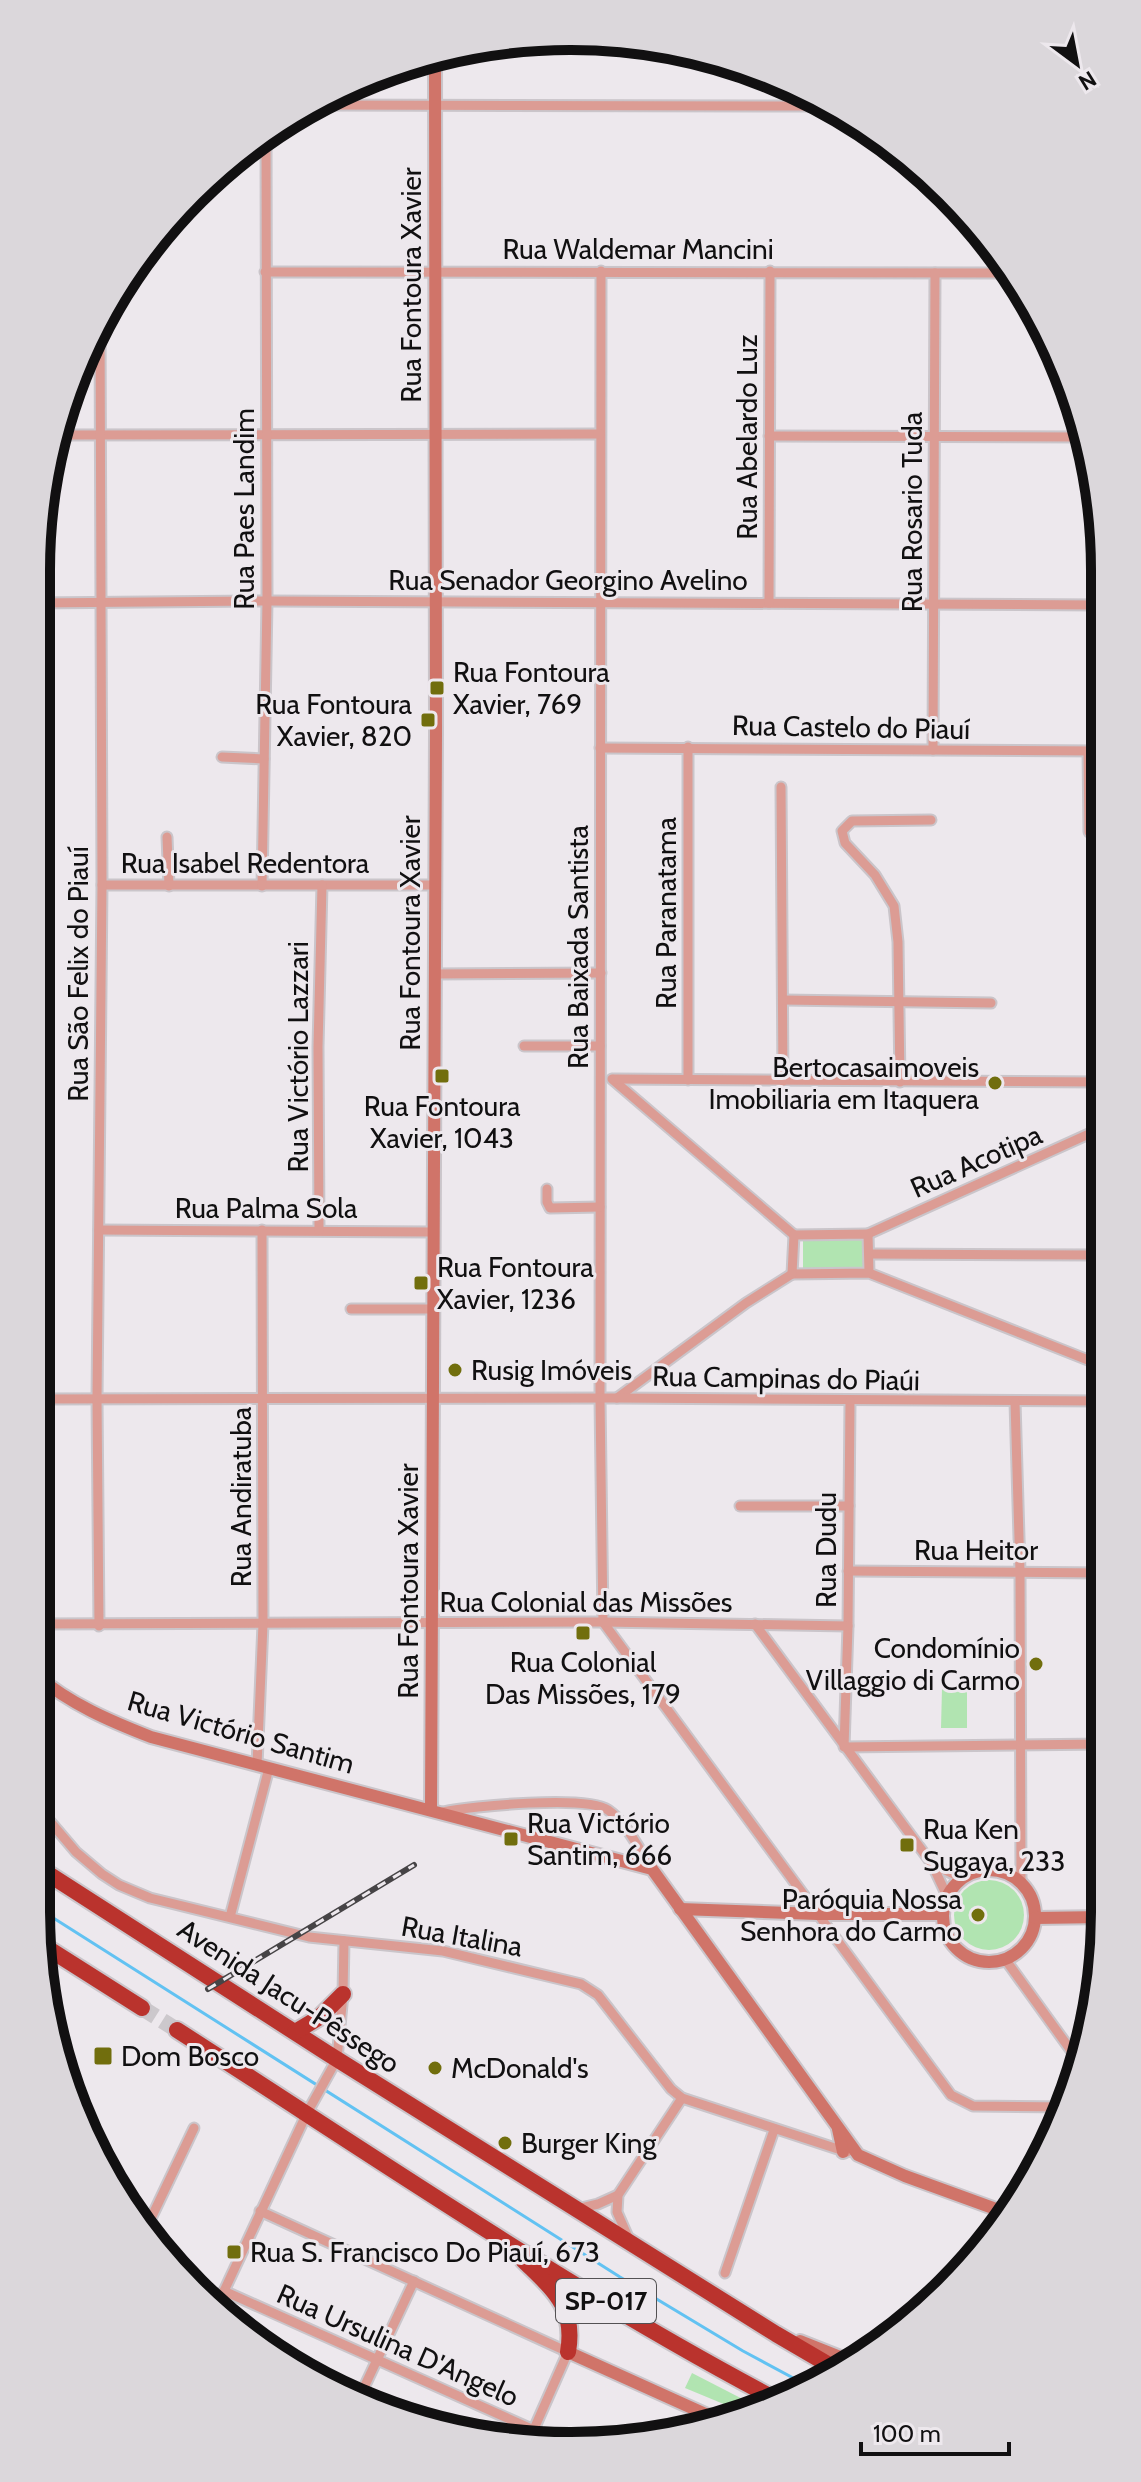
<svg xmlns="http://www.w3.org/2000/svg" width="1141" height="2482" font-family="Cabin,sans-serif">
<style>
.green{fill:#b1e4b1}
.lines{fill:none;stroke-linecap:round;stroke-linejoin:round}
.stream{stroke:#62c2f2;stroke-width:3}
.highway-tunnel{stroke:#ccc8cc;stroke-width:16;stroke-dasharray:16 8;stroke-linecap:butt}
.street-casing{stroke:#cac5ca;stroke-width:13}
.secondary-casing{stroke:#cac5ca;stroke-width:16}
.highway-casing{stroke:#cac5ca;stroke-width:20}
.street{stroke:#dc9c94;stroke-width:9}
.secondary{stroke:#d07469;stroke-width:12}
.highway{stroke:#ba332d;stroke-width:16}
.rail-casing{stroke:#464446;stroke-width:6}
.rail{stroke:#ede8ed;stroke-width:3;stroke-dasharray:9;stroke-linecap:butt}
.poi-dot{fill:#716e0d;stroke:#ede8ed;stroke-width:3}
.labels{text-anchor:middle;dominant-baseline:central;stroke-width:6;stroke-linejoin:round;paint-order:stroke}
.shield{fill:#ede8ed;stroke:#535153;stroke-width:2}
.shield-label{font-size:26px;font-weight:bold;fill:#111011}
.street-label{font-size:28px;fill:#111011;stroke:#ede8ed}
.poi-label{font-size:28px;fill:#111011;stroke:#ede8ed;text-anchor:start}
.rim{fill:none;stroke:#111011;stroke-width:10}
</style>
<rect width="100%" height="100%" fill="#ede8ed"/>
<g class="green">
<polygon points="803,1238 864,1238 864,1272 803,1271"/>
<polygon points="942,1688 967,1688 967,1728 941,1728"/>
<circle cx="989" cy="1915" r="35"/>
<polygon points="692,2373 762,2409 726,2405 685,2388"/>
</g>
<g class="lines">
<polyline class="stream" points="36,1907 620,2277 743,2351 810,2387"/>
<polyline class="highway-tunnel" points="142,2008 177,2030"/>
<defs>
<g id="street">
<polyline points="314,105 825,106"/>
<polyline points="601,271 600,1399 603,1622 951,2095 973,2106 1067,2107"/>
<polyline points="265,272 1011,273"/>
<polyline points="56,435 600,434"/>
<polyline points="769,436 1083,437"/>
<polyline points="1096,485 1097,751"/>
<polyline points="36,603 267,601 1101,605"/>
<polyline points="769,603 770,271"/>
<polyline points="600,748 1101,751"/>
<polyline points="933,750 935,273"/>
<polyline points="1088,751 1089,832"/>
<polyline points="222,757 264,759"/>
<polyline points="781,787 783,1081"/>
<polyline points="167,837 169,886"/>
<polyline points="102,885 436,885"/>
<polyline points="262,886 267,601 266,132"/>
<polyline points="434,974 601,973"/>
<polyline points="783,1000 991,1003"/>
<polyline points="524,1046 600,1046"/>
<polyline points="612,1079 794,1235"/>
<polyline points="614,1079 1102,1082"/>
<polyline points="688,1080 688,747"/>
<polyline points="900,1082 898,942 894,906 875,875 845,843 842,831 852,821 931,820"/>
<polyline points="547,1189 547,1202 550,1208 600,1207"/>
<polyline points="99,1230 432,1232"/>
<polyline points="319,1230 318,1047 322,885"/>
<polyline points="868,1234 1102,1128"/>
<polyline points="869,1254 1103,1255"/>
<polyline points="869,1273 868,1234 794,1235 792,1274 869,1273 1103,1366"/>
<polyline points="351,1309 432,1309"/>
<polyline points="617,1398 746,1303 792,1274"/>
<polyline points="36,1399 617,1398 1103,1401"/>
<polyline points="850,1401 848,1626 844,1747 1104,1744"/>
<polyline points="1015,1402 1020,1572 1021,1883"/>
<polyline points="740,1506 849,1506"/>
<polyline points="848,1571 1104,1573"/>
<polyline points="36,1624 603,1622 848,1626"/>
<polyline points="755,1624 932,1864 947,1896"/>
<polyline points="99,1626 97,1399 102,885 100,322"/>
<polyline points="257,1765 263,1624 262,1230"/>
<polyline points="36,1805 76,1852 102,1874 119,1885 150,1898 309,1937 443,1951 581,1984 598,1995 671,2089 682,2098 847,2152"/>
<path d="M443 1812C472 1806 587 1795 608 1810 627 1823 640 1851 652 1869"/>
<polyline points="932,1864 962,1878"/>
<polyline points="230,1917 269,1768"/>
<polyline points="1005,1959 1080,2063"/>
<polyline points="577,2209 598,2204 618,2195"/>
<polyline points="260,2211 568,2352 530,2438"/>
<polyline points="145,2231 194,2128"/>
<polyline points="628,2237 617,2212 618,2195 682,2098"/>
<polyline points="725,2273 774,2130"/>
<polyline points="224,2291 554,2439"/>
<polyline points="218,2304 307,2113 337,2059 343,1994 344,1941"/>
<polyline points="360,2396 414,2281"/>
</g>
<g id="secondary">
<path d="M36 1675C70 1704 110 1721 151 1737L652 1869 858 2155 905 2176 1004 2212"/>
<polyline points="431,1810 436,733 435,56"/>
<circle cx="989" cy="1916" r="46"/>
<polyline points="680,1909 817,1914 943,1914"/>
<polyline points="1035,1918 1105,1917"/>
<polyline points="838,2129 843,2152"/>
<polyline points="800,2341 853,2362"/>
<polyline points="568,2352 723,2422"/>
</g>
<g id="highway">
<polyline points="36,1866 327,2053 776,2334 841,2372"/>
<polyline points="41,1944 142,2008"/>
<path d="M177 2030C375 2157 570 2291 779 2401"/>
<polyline points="295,2032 320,2017 343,1994"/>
<path d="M523 2260C552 2289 576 2306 568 2352"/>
</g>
</defs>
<use href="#street" class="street-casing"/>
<use href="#secondary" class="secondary-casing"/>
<use href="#highway" class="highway-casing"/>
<use href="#street" class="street"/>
<use href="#secondary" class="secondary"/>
<use href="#highway" class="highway"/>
<defs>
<polyline id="rail" points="208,1989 414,1865"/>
</defs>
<use href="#rail" class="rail-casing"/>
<use href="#rail" class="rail"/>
</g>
<g class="poi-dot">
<rect x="429" y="680" width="16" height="16" rx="4"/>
<rect x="420" y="712" width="16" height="16" rx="4"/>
<rect x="434" y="1068" width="16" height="16" rx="4"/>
<circle cx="995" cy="1083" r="8"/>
<rect x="413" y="1275" width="16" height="16" rx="4"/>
<circle cx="455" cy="1370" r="8"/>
<rect x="575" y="1625" width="16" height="16" rx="4"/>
<circle cx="1036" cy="1664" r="8"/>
<rect x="503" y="1831" width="16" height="16" rx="4"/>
<rect x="899" y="1837" width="16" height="16" rx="4"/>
<circle cx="978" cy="1915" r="8"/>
<rect x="93" y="2046" width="20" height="20" rx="4"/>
<circle cx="435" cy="2068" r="8"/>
<circle cx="505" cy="2143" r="8"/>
<rect x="226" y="2244" width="16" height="16" rx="4"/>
</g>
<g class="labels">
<rect class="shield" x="556" y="2279" width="100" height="44" rx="6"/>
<g class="shield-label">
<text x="606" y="2301">SP-017</text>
</g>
<g class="street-label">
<text x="638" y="249">Rua Waldemar Mancini</text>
<text transform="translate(411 285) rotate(-90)">Rua Fontoura Xavier</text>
<text transform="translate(747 437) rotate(-90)">Rua Abelardo Luz</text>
<text transform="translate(244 509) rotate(-90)">Rua Paes Landim</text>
<text transform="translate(912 512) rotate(-90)">Rua Rosario Tuda</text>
<text x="568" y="580">Rua Senador Georgino Avelino</text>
<text transform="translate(851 727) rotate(1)">Rua Castelo do Piauí</text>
<text x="245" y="863">Rua Isabel Redentora</text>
<text transform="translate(666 913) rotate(-90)">Rua Paranatama</text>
<text transform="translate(410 933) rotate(-90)">Rua Fontoura Xavier</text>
<text transform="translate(578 947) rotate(-90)">Rua Baixada Santista</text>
<text transform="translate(78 974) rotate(-90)">Rua São Felix do Piauí</text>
<text transform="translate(298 1057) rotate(-90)">Rua Victório Lazzari</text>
<text transform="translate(976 1161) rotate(-24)">Rua Acotipa</text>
<text x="266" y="1208">Rua Palma Sola</text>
<text transform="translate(786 1378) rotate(1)">Rua Campinas do Piaúi</text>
<text transform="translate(241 1497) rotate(-90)">Rua Andiratuba</text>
<text transform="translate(826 1550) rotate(-90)">Rua Dudu</text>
<text x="976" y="1550">Rua Heitor</text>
<text transform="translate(408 1581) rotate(-90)">Rua Fontoura Xavier</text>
<text x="586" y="1602">Rua Colonial das Missões</text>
<text transform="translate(241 1732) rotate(16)">Rua Victório Santim</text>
<text transform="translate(462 1936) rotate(10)">Rua Italina</text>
<text transform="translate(289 1996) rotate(33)">Avenida Jacu-Pêssego</text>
<text transform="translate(398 2345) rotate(24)">Rua Ursulina D'Angelo</text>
</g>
<g class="poi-label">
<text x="453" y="672">Rua Fontoura<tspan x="453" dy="32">Xavier, 769</tspan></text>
<text x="412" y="704" text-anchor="end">Rua Fontoura<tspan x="412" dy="32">Xavier, 820</tspan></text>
<text x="979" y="1067" text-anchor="end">Bertocasaimoveis<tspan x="979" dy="32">Imobiliaria em Itaquera</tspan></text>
<text x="442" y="1106" text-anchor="middle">Rua Fontoura<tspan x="442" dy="32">Xavier, 1043</tspan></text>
<text x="437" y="1267">Rua Fontoura<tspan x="437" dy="32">Xavier, 1236</tspan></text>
<text x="471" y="1370">Rusig Imóveis</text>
<text x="1020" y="1648" text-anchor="end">Condomínio<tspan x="1020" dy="32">Villaggio di Carmo</tspan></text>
<text x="583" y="1662" text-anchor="middle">Rua Colonial<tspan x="583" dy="32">Das Missões, 179</tspan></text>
<text x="527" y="1823">Rua Victório<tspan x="527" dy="32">Santim, 666</tspan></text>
<text x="923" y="1829">Rua Ken<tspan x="923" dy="32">Sugaya, 233</tspan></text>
<text x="962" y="1899" text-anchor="end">Paróquia Nossa<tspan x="962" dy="32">Senhora do Carmo</tspan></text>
<text x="121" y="2056">Dom Bosco</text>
<text x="451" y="2068">McDonald's</text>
<text x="521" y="2143">Burger King</text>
<text x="250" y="2252">Rua S. Francisco Do Piauí, 673</text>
</g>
</g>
<path d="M0 0H1141V2482H0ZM570 50H571A520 520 0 0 1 1091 570V1912A520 520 0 0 1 571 2432H570A520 520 0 0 1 50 1912V570A520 520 0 0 1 570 50Z" fill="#dbd7db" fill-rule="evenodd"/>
<path class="rim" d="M570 50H571A520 520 0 0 1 1091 570V1912A520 520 0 0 1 571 2432H570A520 520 0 0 1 50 1912V570A520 520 0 0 1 570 50Z"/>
<g transform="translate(1077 64) rotate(148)" stroke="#ede8ed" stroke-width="6" paint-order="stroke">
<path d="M0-6L14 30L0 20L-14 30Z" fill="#111011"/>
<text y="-12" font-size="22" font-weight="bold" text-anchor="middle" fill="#111011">N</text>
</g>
<path d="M861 2442v12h148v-12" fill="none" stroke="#111011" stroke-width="4"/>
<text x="873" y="2442" font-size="24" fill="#111011" stroke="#ede8ed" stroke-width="6" paint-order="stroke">100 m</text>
</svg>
